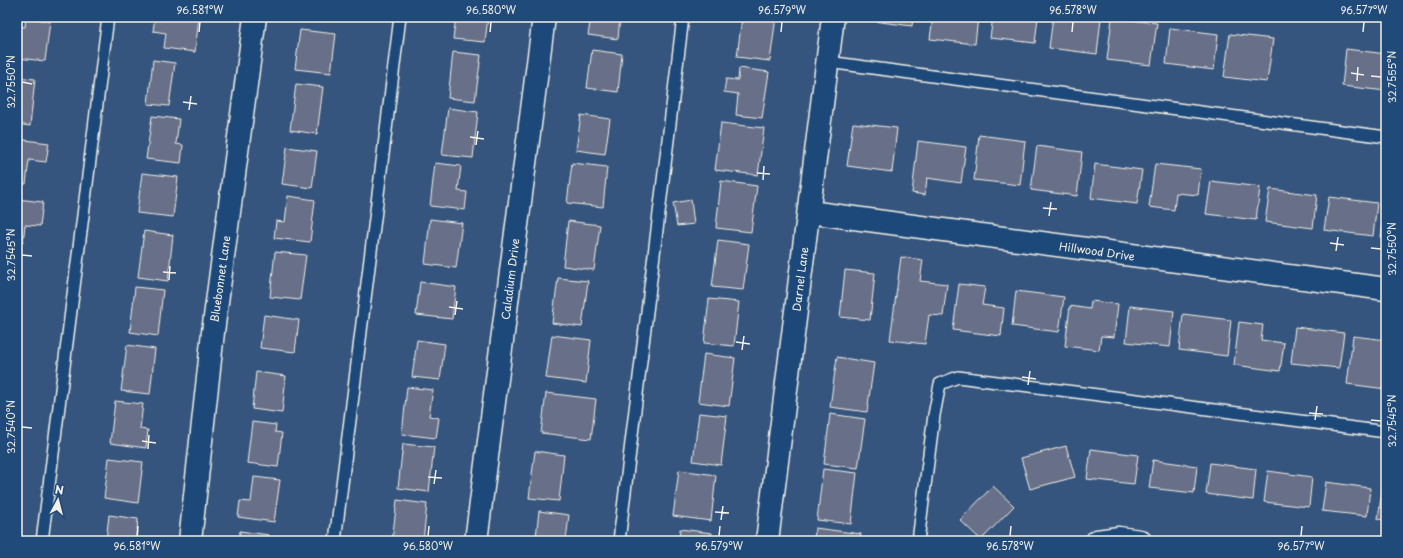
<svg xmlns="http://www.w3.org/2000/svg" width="1403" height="558" font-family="'Playpen Sans',sans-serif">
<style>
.building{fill:#687089;stroke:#f4f1e8}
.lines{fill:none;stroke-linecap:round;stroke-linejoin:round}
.lane-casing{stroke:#f4f1e8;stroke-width:14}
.street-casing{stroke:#f4f1e8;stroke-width:25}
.lane{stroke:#1f4a7a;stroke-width:11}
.street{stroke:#1f4a7a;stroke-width:22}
.ticks{fill:none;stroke:#f4f1e8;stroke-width:1.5}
.labels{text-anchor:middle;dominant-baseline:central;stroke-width:3;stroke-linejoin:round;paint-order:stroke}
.street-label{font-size:11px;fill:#f4f1e8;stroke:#1f4a7a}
.neatline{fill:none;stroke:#f4f1e8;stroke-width:1.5}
.ticks-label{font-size:10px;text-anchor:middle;fill:#f4f1e8}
</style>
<rect width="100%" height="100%" fill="#35557e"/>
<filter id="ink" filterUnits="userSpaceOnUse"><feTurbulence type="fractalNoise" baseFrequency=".025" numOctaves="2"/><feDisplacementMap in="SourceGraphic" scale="8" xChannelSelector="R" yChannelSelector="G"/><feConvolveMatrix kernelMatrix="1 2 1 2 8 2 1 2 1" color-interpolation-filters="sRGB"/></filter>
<g filter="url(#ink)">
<g class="building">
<polygon points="155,17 199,17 195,52 164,48 166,33 153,31"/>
<polygon points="305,17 338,17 337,21"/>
<polygon points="456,17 488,17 485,42 453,39"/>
<polygon points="591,17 620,17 618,39 588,35"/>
<polygon points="742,17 776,17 770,61 737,57"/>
<polygon points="866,17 913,17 912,26 865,20"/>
<polygon points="933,17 978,17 975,44 930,39"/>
<polygon points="993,17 1038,17 1035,43 990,38"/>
<polygon points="1053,17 1101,18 1097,54 1049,48"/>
<polygon points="26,18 50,21 45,61 17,58 17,26 25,27"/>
<polygon points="1112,18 1157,23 1151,65 1107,60"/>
<polygon points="1170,28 1218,34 1214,70 1166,64"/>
<polygon points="300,30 336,34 331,73 295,69"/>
<polygon points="1230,34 1273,39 1267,82 1224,77"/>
<polygon points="1346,49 1386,54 1386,91 1342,86"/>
<polygon points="592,50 622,54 618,92 587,88"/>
<polygon points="453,52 481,55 475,101 448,98"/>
<polygon points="153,60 175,63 169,106 148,104"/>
<polygon points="739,68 769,72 762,118 736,115 738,94 724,92 726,79 738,80"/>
<polygon points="17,77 35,79 30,126 17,124"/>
<polygon points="296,84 323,87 317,134 290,130"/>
<polygon points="448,108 478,112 473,158 442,155"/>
<polygon points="581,115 610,119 605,154 576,150"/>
<polygon points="152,116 179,119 176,144 183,145 181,163 146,159"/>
<polygon points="721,123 764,128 758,175 715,170"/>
<polygon points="853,123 897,128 892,172 847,166"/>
<polygon points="979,135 1025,141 1020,185 974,180"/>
<polygon points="17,139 49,143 46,162 29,160 26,184 17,183"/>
<polygon points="918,141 966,147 961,183 927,178 925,195 912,193"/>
<polygon points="1037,146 1082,152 1077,196 1031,190"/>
<polygon points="287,147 317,151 312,188 282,184"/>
<polygon points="435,163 461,166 458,191 467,192 465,210 430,206"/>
<polygon points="572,163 607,167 603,207 567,203"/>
<polygon points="1095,164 1142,170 1137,204 1091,198"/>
<polygon points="1155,164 1201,169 1198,195 1176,193 1174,210 1149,207"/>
<polygon points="142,173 178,177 173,217 137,213"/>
<polygon points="721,181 757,186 751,232 716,228"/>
<polygon points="1211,181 1260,187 1256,220 1206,214"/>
<polygon points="1270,189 1317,195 1313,228 1265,222"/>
<polygon points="288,196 315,200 310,242 274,238 276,221 285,222"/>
<polygon points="1329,197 1377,203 1373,236 1324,230"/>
<polygon points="17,199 43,202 40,226 25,225 23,242 17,241"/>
<polygon points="691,200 694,224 677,226 673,203"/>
<polygon points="1386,200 1386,238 1381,237"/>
<polygon points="430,219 462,223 456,268 425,264"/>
<polygon points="568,221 600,225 594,270 563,266"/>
<polygon points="144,231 173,235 168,281 138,277"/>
<polygon points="718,240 749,244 743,290 712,287"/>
<polygon points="275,252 306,255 300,300 270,297"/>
<polygon points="901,257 923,260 920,281 947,284 943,316 929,315 925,344 890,340"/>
<polygon points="845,270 875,273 870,320 840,317"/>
<polygon points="558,278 588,281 582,327 552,323"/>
<polygon points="420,282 456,287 452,319 416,315"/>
<polygon points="959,284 985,287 982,305 1004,308 1001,336 953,330"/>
<polygon points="135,287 163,290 158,336 130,332"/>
<polygon points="1016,291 1064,297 1059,332 1012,326"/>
<polygon points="709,299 739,302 734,346 704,343"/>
<polygon points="1091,301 1118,304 1114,337 1101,336 1099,350 1065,346 1070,306 1090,309"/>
<polygon points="1130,306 1174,311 1170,347 1126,342"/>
<polygon points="1183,314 1231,320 1227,356 1179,350"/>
<polygon points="264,315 299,320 295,352 260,348"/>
<polygon points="1239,322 1263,325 1261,340 1284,343 1280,371 1234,365"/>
<polygon points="1295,327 1344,333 1339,368 1291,363"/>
<polygon points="552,335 591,340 586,383 546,378"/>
<polygon points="1353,336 1386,340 1386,389 1347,384"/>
<polygon points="417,340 445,344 440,380 412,377"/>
<polygon points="127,345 155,349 150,394 121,391"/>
<polygon points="704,354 735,358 729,406 698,402"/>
<polygon points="837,357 874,363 867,412 830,407"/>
<polygon points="256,372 286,376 282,413 252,409"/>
<polygon points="407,387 433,390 429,416 439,418 436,438 402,434"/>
<polygon points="546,393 596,399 591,439 541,433"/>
<polygon points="115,401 143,404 140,429 148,430 146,448 110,443"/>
<polygon points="699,413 727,416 721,465 693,461"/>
<polygon points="830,414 865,419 858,468 824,464"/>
<polygon points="252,422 276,425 275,432 282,433 278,467 247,463"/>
<polygon points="403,444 434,447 429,492 398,488"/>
<polygon points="1066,446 1075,477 1030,489 1021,458"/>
<polygon points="1091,449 1138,455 1134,484 1087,479"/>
<polygon points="535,451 564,455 559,501 529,498"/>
<polygon points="109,458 143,462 138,503 104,498"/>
<polygon points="1153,460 1197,466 1194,493 1149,488"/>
<polygon points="1210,463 1256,469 1253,500 1206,494"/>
<polygon points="823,469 857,473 851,524 817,520"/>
<polygon points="679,470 716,475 711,521 673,516"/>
<polygon points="1268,471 1312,477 1309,507 1264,502"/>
<polygon points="254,477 280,480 274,522 238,517 240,501 251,502"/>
<polygon points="1326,482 1370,488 1367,516 1322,511"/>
<polygon points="993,486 1014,506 981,540 960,520"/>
<polygon points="1382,490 1386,490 1386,520 1378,519"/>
<polygon points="397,500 427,504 423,541 392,541"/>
<polygon points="539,511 569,515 566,541 524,541 525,535 536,537"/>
<polygon points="109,515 138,519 136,541 106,541"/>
<polygon points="815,528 861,534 860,541 814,541"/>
<polygon points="680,529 712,533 710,541 679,541"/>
<polygon points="240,531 269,535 268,541 239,541"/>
<polygon points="70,536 88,538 88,541 69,541"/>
</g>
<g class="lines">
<defs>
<g id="lane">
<polyline points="828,62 1386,137"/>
<polyline points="42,541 108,17"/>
<polyline points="335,541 400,17"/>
<polyline points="619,541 683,17"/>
<polyline points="918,541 934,415 940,384 958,377 1386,432"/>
</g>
<g id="street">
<polyline points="809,212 1386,289"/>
<polyline points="190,541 213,332 255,17"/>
<polyline points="476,541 544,17"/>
<polyline points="767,541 833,17"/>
<polyline points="1097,541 1119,538 1140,541"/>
</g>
</defs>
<use href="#lane" class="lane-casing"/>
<use href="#street" class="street-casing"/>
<use href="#lane" class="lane"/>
<use href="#street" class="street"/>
</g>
</g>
<path class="ticks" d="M199 32 200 22M490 32 491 22M781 32 782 22M1072 32 1073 22M1363 32 1364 22M1351 73 1364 75M1371 76 1381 77M1357 81 1358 67M22 82 32 84M183 102 197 104M189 110 191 96M470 137 484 139M476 145 478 131M757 173 770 174M763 180 764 166M1043 208 1057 209M1049 216 1051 202M1330 243 1344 245M1371 248 1381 249M1336 251 1338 237M22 255 32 256M163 272 176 273M169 280 170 266M449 307 463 309M455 315 457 301M736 342 750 344M742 350 744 336M1022 377 1036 379M1028 385 1030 371M1309 413 1323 414M1315 420 1317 406M1371 420 1381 421M22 427 32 428M142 441 156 443M148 449 149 435M428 477 442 478M434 484 436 470M715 512 729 513M721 520 723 506M137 536 138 526M428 536 429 526M719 536 720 526M1010 536 1011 526M1301 536 1302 526"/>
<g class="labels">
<g class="street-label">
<text transform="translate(1097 251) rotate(8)">Hillwood Drive</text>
<text transform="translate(220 279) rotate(-82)">Bluebonnet Lane</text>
<text transform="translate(510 279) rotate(-83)">Caladium Drive</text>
<text transform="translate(800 279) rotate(-83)">Darnel Lane</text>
</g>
</g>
<rect width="1403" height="558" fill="none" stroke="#1f4a7a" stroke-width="44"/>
<g transform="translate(58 500) rotate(7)" stroke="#1f4a7a" stroke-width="3" paint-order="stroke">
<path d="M0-3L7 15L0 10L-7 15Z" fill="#f4f1e8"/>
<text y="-6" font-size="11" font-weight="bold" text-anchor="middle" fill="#f4f1e8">N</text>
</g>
<rect x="22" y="22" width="1359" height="514" class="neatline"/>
<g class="ticks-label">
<text x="200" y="14">96.581°W</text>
<text x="491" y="14">96.580°W</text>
<text x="782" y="14">96.579°W</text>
<text x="1073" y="14">96.578°W</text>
<text x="1364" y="14">96.577°W</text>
<text transform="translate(1392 77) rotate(-90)" y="4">32.7555°N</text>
<text transform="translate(11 82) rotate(-90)" y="4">32.7550°N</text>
<text transform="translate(1392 249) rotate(-90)" y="4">32.7550°N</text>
<text transform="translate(11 255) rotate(-90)" y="4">32.7545°N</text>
<text transform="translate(1392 421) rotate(-90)" y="4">32.7545°N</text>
<text transform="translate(11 427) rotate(-90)" y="4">32.7540°N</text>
<text x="137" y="550">96.581°W</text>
<text x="428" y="550">96.580°W</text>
<text x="719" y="550">96.579°W</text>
<text x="1010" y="550">96.578°W</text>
<text x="1301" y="550">96.577°W</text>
</g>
</svg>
